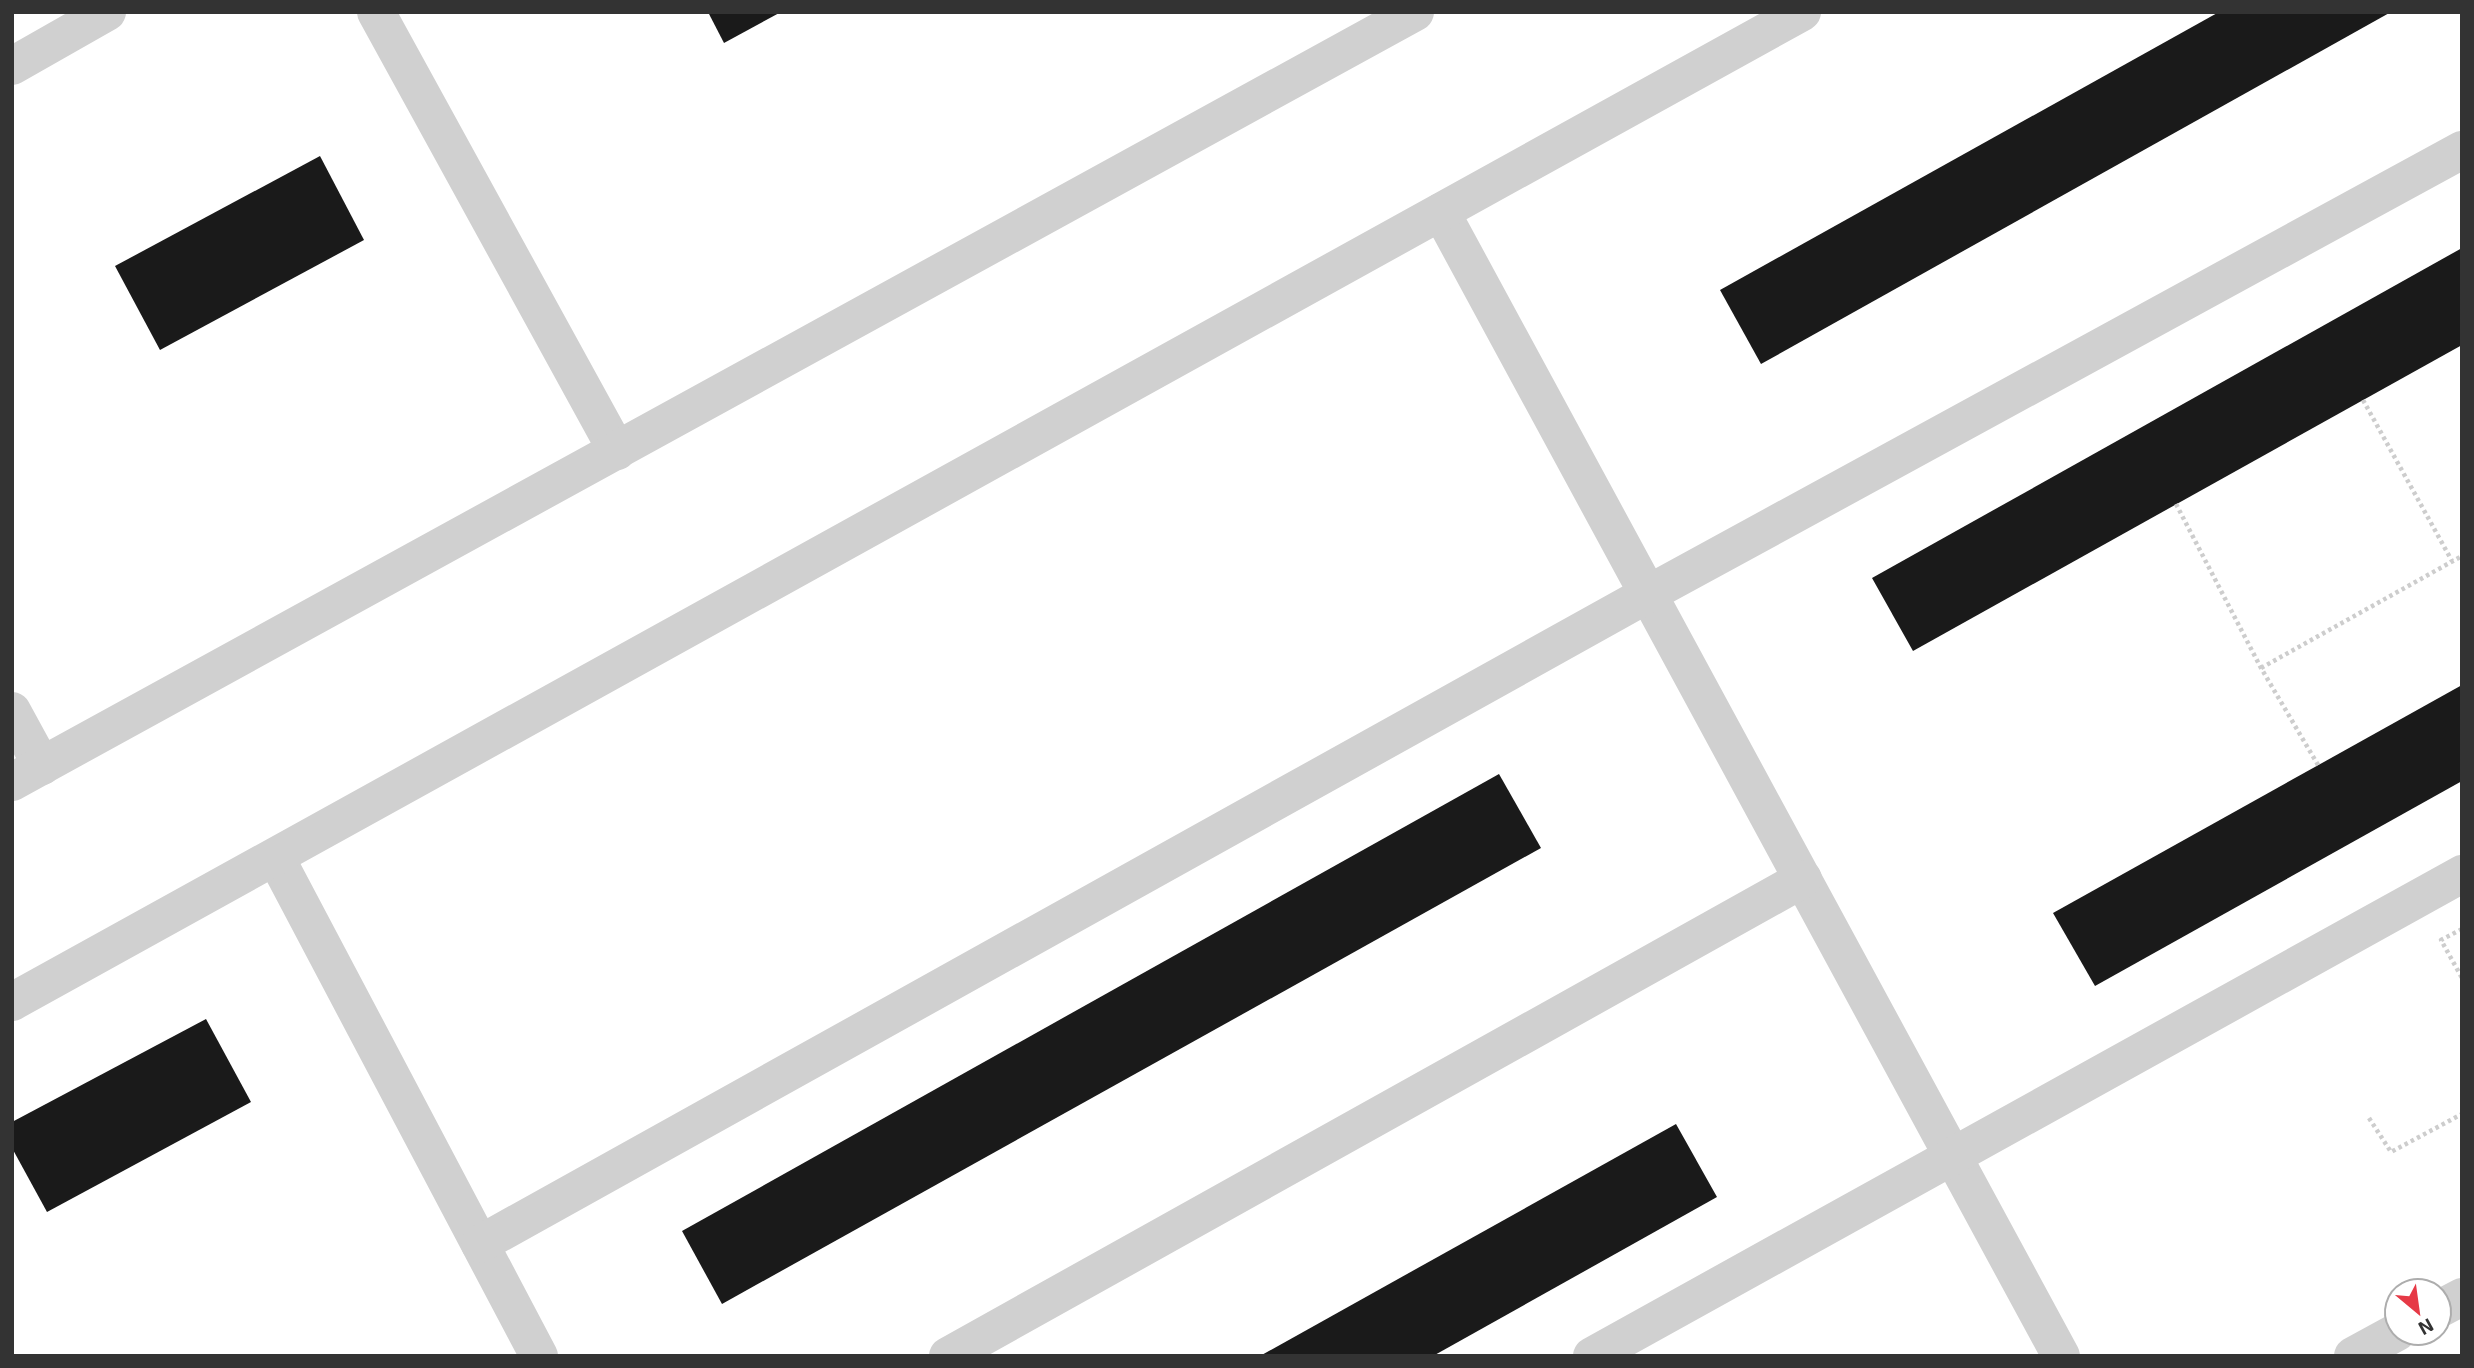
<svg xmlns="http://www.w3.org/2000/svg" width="2474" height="1368" font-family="'Exo 2',sans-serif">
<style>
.building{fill:#1a1a1a}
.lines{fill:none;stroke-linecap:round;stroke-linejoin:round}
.path{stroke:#cdcdcd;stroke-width:4.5;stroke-dasharray:3.5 3.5;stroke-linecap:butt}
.minor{stroke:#d0d0d0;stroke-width:38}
</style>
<rect width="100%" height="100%" fill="#fff"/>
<g class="building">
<polygon points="708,12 781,12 724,43"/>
<polygon points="2219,12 2391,12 1761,364 1720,290"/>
<polygon points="320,156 364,240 160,350 115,266"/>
<polygon points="2462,248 2462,345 1913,651 1872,578"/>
<polygon points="2462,685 2462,781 2095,986 2053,913"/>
<polygon points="1499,774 1541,848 722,1304 682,1231"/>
<polygon points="206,1019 251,1102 47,1212 12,1148 12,1122"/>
<polygon points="1676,1124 1717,1197 1433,1356 1260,1356"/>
</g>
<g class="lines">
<g class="path">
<polyline points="2363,400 2452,561"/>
<polyline points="2176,504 2261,668 2318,765"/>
<polyline points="2261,668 2462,556"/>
<polyline points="2462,929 2441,940 2462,978"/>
<polyline points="2369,1118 2391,1152 2462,1114"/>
</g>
<g class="minor">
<polyline points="376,12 617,451"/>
<polyline points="12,66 107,12"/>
<polyline points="1441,212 2061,1356"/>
<polyline points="12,711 42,766"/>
<polyline points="12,782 1415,12"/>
<polyline points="276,858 539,1356"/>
<polyline points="12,1002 1802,12"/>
<polyline points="480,1244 1648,594 2462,150"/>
<polyline points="2439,1309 2462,1297"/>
<polyline points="948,1356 1803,879"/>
<polyline points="1592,1356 2462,874"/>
<polyline points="2353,1356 2397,1332"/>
</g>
</g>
<rect width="2474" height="1368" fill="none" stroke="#333333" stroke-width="28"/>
<g transform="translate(2418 1312) rotate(151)"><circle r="33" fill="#ffffff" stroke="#adadad" stroke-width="2"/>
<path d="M0-5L12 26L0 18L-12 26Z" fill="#e63946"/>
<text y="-10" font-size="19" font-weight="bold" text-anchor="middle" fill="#333333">N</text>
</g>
</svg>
